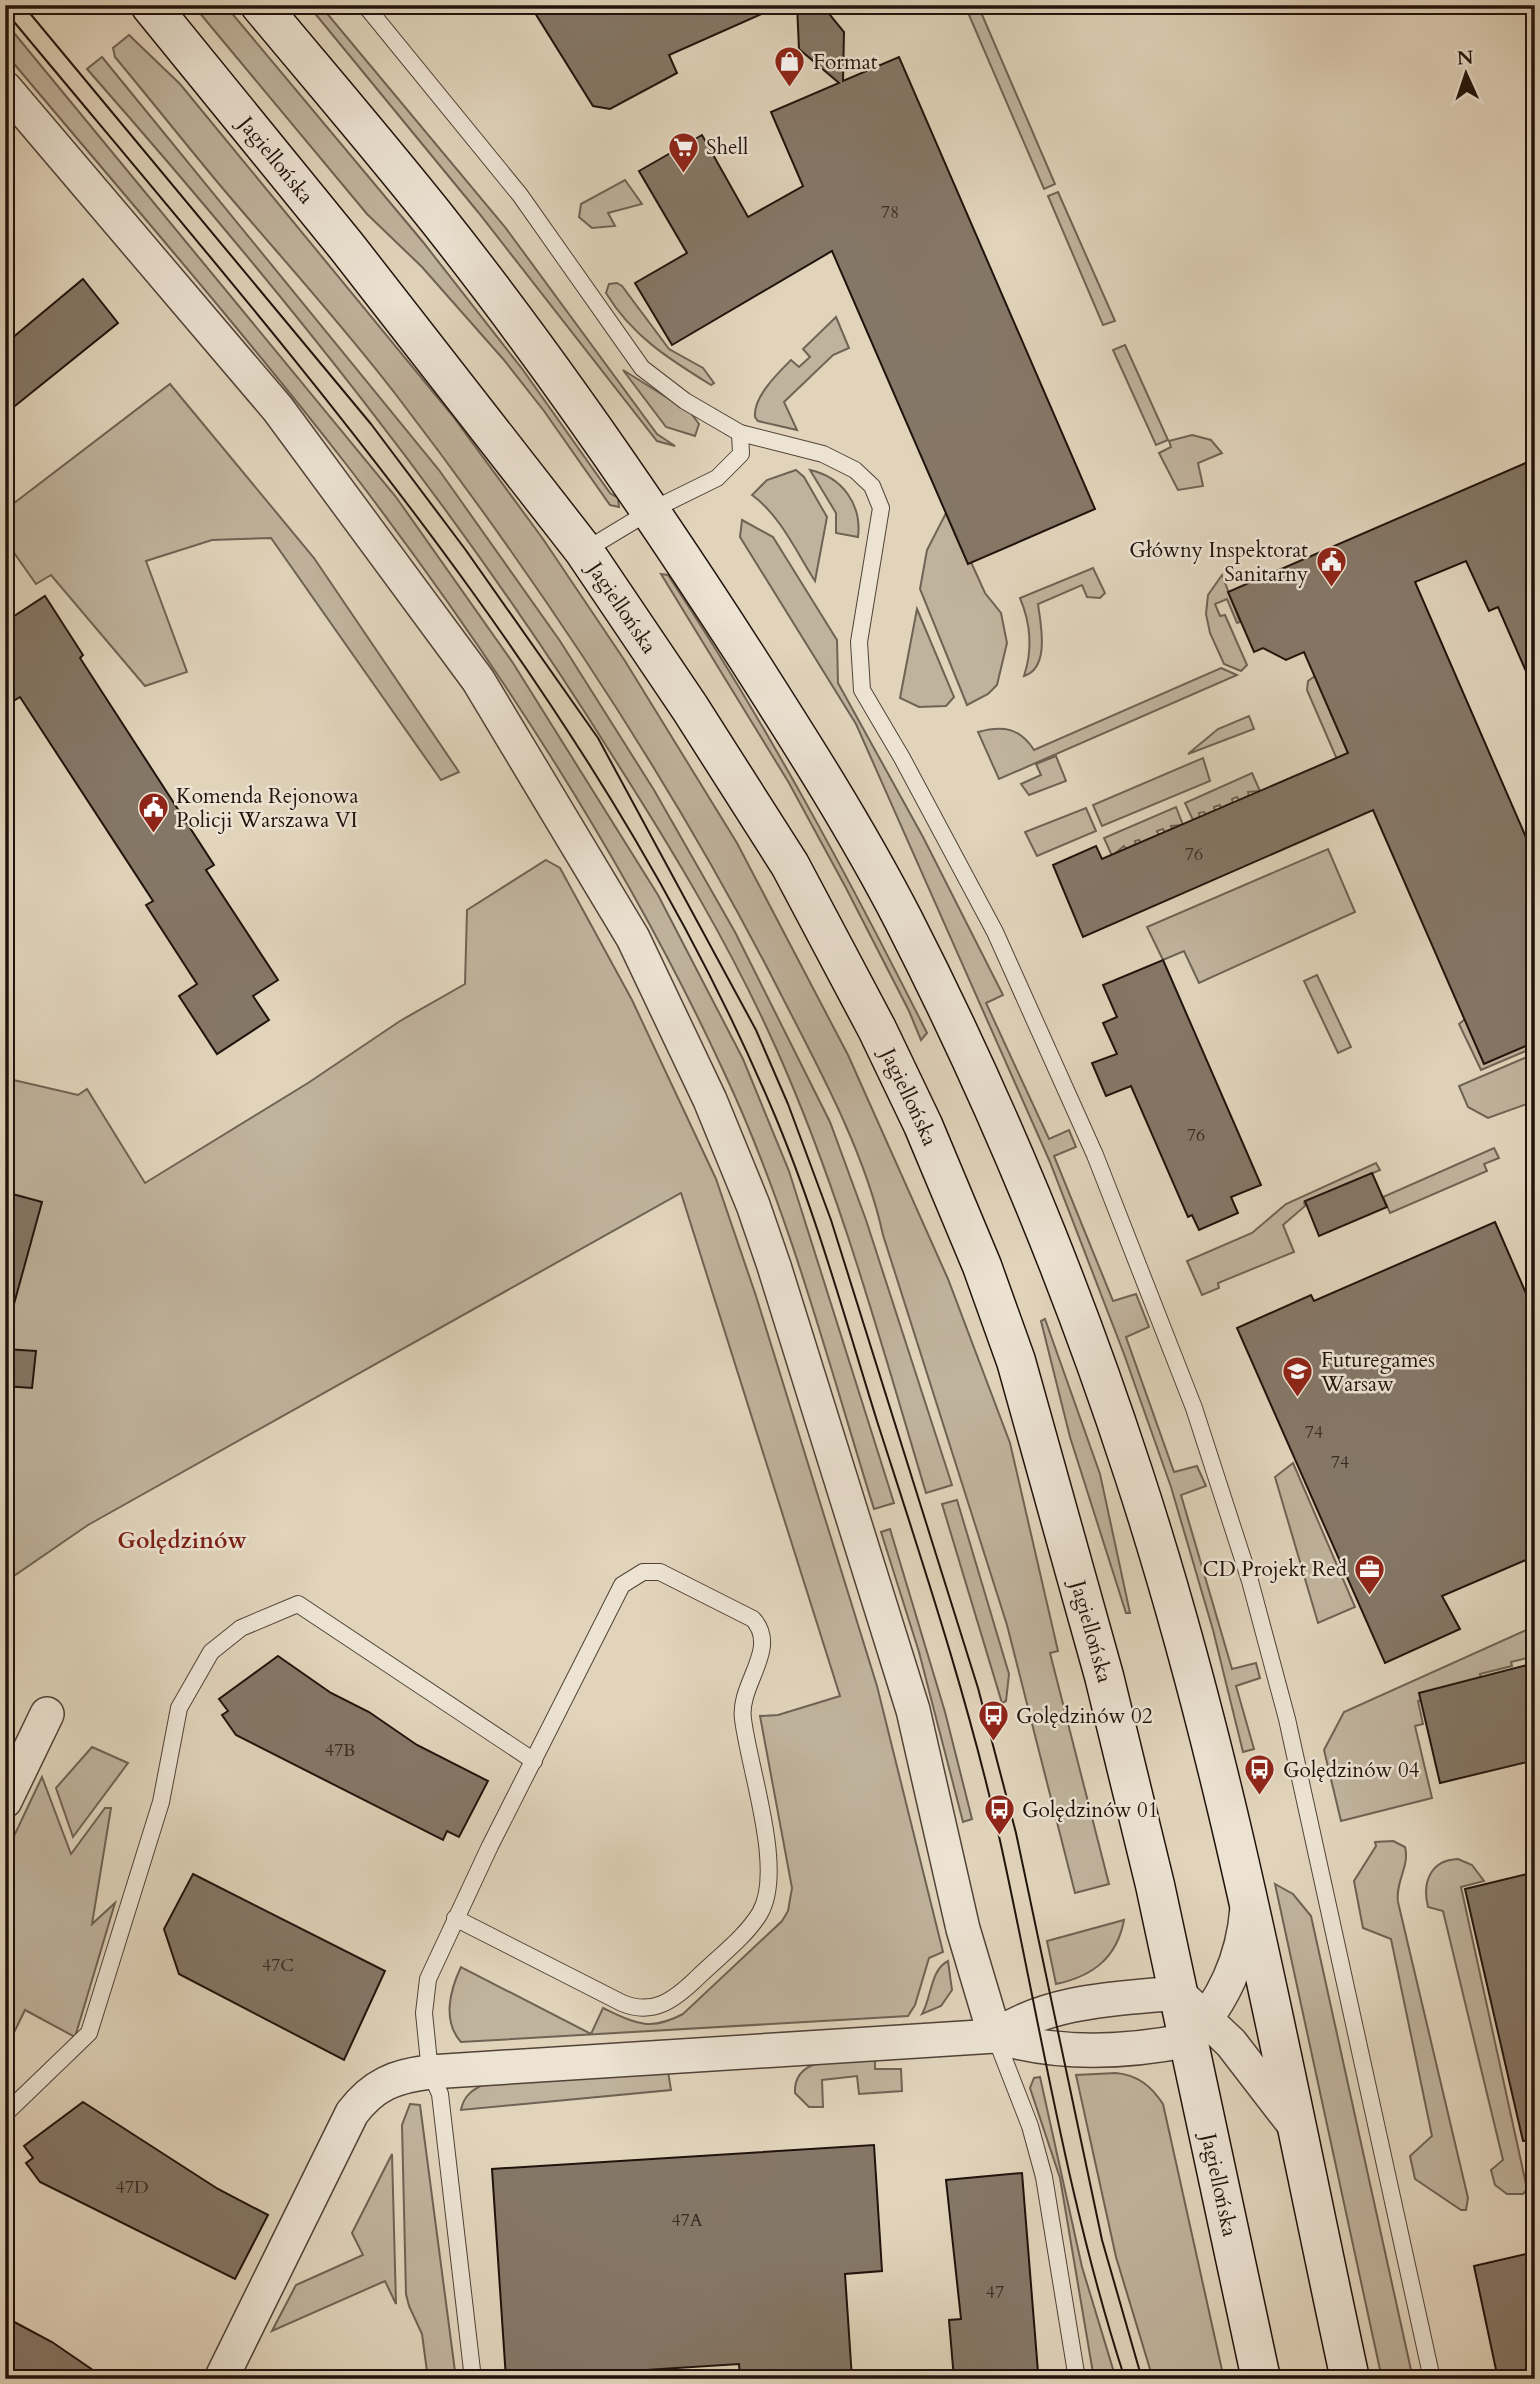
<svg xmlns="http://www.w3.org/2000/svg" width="1540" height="2384" font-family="Cardo,serif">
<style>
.green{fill:#c0b39d;stroke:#706254;stroke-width:2}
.building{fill:#857767;stroke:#21120c;stroke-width:2}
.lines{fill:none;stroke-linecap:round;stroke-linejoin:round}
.lane-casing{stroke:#514238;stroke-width:18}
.street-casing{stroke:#514238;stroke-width:36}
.secondary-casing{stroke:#21120c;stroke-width:41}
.lane{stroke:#ece3d3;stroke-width:16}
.street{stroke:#ece3d3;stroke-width:33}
.secondary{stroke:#ece3d3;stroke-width:38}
.tram{stroke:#21120c;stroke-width:2}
.labels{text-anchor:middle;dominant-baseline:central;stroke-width:5;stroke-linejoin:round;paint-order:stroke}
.number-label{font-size:18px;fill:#3a2b23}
.poi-label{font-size:21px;fill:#21120c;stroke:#ece3d3;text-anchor:start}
.street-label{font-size:21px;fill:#21120c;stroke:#ece3d3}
.neighbourhood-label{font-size:23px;font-weight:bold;fill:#7a1f14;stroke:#ece3d3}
</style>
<rect width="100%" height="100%" fill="#e1d4bb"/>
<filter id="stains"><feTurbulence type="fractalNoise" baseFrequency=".00286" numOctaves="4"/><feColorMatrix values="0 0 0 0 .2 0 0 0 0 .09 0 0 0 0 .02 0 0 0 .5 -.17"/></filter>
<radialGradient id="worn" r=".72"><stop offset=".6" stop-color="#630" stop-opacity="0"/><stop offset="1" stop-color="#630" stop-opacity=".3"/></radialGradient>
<g class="green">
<polygon points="193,5 225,5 423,242 523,370 610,493 618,498 619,507 610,505 544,411 504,360 422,267 367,214"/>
<polygon points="308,5 320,5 505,227 657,434 675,446 657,441 478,212"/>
<polygon points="980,10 1055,184 1044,189 969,15"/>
<path d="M5 22 396 497 513 663 658 895 743 1059 789 1171 894 1503 874 1509C828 1362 789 1210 723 1070 623 854 491 653 346 464 237 324 119 189 5 53Z"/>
<path d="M129 35 180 84 452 415 543 539 625 661 737 843 848 1055 948 1279 1010 1443 1058 1651 1050 1653 1109 1884 1075 1893 1007 1625 883 1235C864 1147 812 1056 771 975 665 770 537 579 397 396 341 323 278 254 219 184 184 142 150 99 115 57L113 48Z"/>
<path d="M102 57 439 470 560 641 654 790 735 932 830 1122 866 1220 952 1485 926 1493C881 1343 840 1191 776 1048 730 945 672 849 612 755 459 510 277 285 87 69Z"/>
<polygon points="625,180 642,204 608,213 615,226 592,228 579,217 581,204"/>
<polygon points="1058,192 1115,321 1103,325 1048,196"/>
<path d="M617 283 622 286 669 349 703 368 714 383 711 385C669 359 632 336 606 293L609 284Z"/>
<path d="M836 317 849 348 833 355 784 402 797 430 758 421 755 417C753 397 778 373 791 360L799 367 810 357 803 349Z"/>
<polygon points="1125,345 1168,440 1156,445 1113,350"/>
<polygon points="623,370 690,412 699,424 695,436 666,427"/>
<polygon points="170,384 314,558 459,772 441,780 271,538 212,540 146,561 187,672 145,686 51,575 36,584 5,540 5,510"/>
<polygon points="1192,435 1211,440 1222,453 1198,463 1203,486 1178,490 1159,453 1171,447 1169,441"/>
<path d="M796 470 804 477 827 517 815 581C797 553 780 515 752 495L767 480Z"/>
<path d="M810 470C842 477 862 504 858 537L836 533V513Z"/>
<polygon points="946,513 968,564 971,562 985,593 1001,613 1007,643 997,685 988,694 967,705 920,589 927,550"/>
<polygon points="742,520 773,537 837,640 838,683 923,837 1003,995 986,1003 1049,1139 1069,1130 1076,1147 1054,1156 1113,1301 1136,1294 1149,1327 1126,1337 1174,1472 1197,1466 1206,1486 1181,1495 1232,1669 1256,1663 1260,1678 1236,1686 1254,1749 1243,1752 1213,1630 1171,1487 1124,1354 1050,1162 856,724 740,537"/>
<path d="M1093 568 1105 593 1100 598 1087 597 1082 585 1038 604C1041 625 1050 668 1024 676 1033 649 1031 624 1020 598Z"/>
<path d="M661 574 668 575C765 721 848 876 927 1033L921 1040 909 1011 846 888 789 783Z"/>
<polygon points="1222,575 1240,622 1237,623 1227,599 1215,604 1220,616 1225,615 1247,665 1241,671 1224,664 1210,633 1206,614 1208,595"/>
<polygon points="917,609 954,697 946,706 919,707 900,698"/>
<path d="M1221 668 1237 675 999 779 978 732C1003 725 1020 728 1034 750Z"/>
<polygon points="1315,676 1353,764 1339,764 1307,690 1308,681"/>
<polygon points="1249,716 1254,729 1188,754 1218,729"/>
<polygon points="1056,756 1066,781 1029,795 1021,784 1041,775 1036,764"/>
<polygon points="1203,758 1210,781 1102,826 1093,805"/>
<polygon points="1252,773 1260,791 1248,792 1249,796 1239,801 1237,797 1232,799 1233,803 1221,808 1220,805 1214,807 1215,811 1206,815 1204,812 1199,813 1200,818 1193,820 1185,803"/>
<polygon points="1176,807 1183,825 1171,826 1172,829 1165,833 1163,829 1157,831 1159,835 1141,843 1139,840 1135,841 1136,845 1126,849 1124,846 1112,856 1104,838"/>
<polygon points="1086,808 1096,831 1037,856 1025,832"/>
<polygon points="1328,849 1355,912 1199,983 1184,951 1163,960 1147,927"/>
<path d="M546 860 560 868 632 1000 716 1179 756 1296 877 1686 943 1952 929 1958 915 2005 908 2016 461 2042C442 2021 450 1990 461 1967L591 2034 603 2008C635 2023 649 2032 683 2014L782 1921 788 1911 792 1888 760 1716 778 1715 840 1696 681 1193 88 1525 5 1582V1078L78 1095 87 1089 145 1183 308 1083 400 1021 465 984 467 910Z"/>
<polygon points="1317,975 1351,1047 1338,1053 1304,981"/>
<polygon points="1465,1019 1535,1042 1535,1047 1481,1070 1459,1024"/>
<polygon points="1534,1054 1535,1101 1488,1118 1468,1107 1459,1086"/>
<polygon points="1494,1148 1499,1158 1484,1164 1487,1171 1390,1213 1383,1197"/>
<polygon points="1376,1163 1380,1170 1304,1202 1305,1206 1283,1225 1294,1252 1218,1283 1219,1288 1202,1295 1187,1261 1252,1233 1286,1204"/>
<polygon points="1045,1319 1100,1474 1130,1613 1126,1613 1070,1437 1041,1321"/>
<polygon points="1293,1463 1355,1607 1318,1623 1275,1477"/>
<polygon points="957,1500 1009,1674 1006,1701 1002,1703 942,1504"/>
<polygon points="890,1529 945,1712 972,1819 963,1822 919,1652 881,1532"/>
<polygon points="1535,1626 1535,1656 1511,1662 1512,1666 1480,1674 1481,1679 1450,1693 1418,1701 1423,1724 1415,1726 1432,1798 1341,1821 1324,1750 1344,1712"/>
<polygon points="92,1747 128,1763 73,1837 56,1788"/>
<polygon points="42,1777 71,1854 105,1808 111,1808 92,1924 115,1903 75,2037 25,2010 5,2051 5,1855"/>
<path d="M1393 1841 1405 1847C1410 1866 1395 1882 1398 1902L1468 2198 1466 2210H1461L1415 2179 1410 2156 1432 2136 1391 1939 1363 1928 1354 1881 1376 1846 1375 1842Z"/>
<path d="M1458 1859 1472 1865 1484 1881 1461 1887 1526 2184 1532 2183 1523 2194H1507L1495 2185 1491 2170 1503 2160 1443 1911 1428 1907C1422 1883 1430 1860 1458 1859Z"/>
<polygon points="1275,1884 1293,1894 1311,1916 1413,2379 1382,2379"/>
<path d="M1124 1920C1117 1957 1094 1976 1056 1984L1047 1941Z"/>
<path d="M948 1961 952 1990 941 2006 922 2014C932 1997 930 1970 948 1961Z"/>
<path d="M875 2060V2069H901L902 2091 859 2094 857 2076 822 2080 823 2107H809L795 2093C793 2053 847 2061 875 2060Z"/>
<path d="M668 2071 671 2090 461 2110C464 2094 474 2089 488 2082Z"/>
<path d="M1116 2073C1138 2075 1151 2086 1163 2104L1224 2379H1153L1116 2257 1076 2075Z"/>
<polygon points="1040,2077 1082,2267 1116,2379 1094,2379 1060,2178 1030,2088 1034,2078"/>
<polygon points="410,2104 420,2105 456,2379 428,2379 422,2334 409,2306 406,2294 402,2125"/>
<polygon points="392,2154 396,2304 385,2281 272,2331 296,2285 363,2255 352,2233"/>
</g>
<g class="building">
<polygon points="530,5 782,5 669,55 677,73 610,109 593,106"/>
<polygon points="797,5 822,5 844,32 843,81 899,57 1095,509 968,564 832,251 672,345 635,283 687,253 639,171 702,135 748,217 803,186 771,112 839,83 799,49"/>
<polygon points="83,279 118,323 5,414 5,344"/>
<polygon points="1535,459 1535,692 1498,607 1489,611 1466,561 1415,582 1535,858 1535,1042 1484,1064 1373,810 1083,937 1053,865 1096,846 1102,859 1348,753 1304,652 1286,660 1263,648 1254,652 1228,592"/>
<polygon points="45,596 83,655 80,658 214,865 206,870 278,980 253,996 269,1020 217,1054 179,996 197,984 146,905 153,901 20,697 5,706 5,622"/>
<polygon points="1163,960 1261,1185 1231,1197 1238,1213 1199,1230 1192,1215 1188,1217 1131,1086 1106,1096 1092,1063 1117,1054 1103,1023 1117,1017 1103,985"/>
<polygon points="1372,1173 1387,1207 1319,1236 1305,1201"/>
<polygon points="5,1192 42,1202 14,1304 5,1303"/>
<polygon points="1495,1222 1535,1314 1535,1556 1442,1596 1460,1629 1385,1663 1237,1328 1311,1295 1314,1301"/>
<polygon points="5,1349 36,1351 32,1388 5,1386"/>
<polygon points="278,1656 331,1693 369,1712 417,1745 488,1781 459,1837 447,1831 443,1840 236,1735 222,1715 228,1711 219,1699"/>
<polygon points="1535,1663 1535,1760 1440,1783 1419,1693"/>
<polygon points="1535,1872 1535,2140 1523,2141 1465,1889"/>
<polygon points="193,1874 385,1971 344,2060 179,1974 164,1929"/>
<polygon points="83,2102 218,2189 268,2215 235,2279 40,2182 26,2163 33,2158 24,2146"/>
<polygon points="874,2145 882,2271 845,2274 852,2379 740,2379 739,2364 506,2379 492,2169"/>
<polygon points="1022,2173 1038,2372 954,2379 949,2320 961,2319 946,2180"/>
<polygon points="1535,2252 1535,2379 1498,2379 1474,2266"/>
<polygon points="5,2317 52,2342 106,2379 5,2379"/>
</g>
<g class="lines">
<defs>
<g id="lane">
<polyline points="365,5 520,195 642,368 685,401 740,433 823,454 855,470 872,486 881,508 859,642 862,690 902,758 995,932 1095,1155 1194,1408 1250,1581 1287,1719 1432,2379"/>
<polyline points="584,551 652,510 717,478 741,454 740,433"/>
<path d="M455 1918 622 2003C653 2016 674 2000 696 1979 717 1958 745 1938 760 1913 785 1870 749 1769 743 1719 738 1684 780 1649 753 1619L660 1572H643L622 1585 490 1846 428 1979 424 2013 430 2072 440 2094 473 2379"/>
<polyline points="995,2036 1030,2126 1044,2177 1077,2379"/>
<polyline points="5,2114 89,2033 161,1802 179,1708 211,1652 241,1628 298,1604 534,1761"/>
</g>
<g id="street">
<polyline points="5,88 278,409 478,680 633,938 710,1100 753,1205 774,1266 913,1710 963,1929 995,2036"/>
<polyline points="5,1801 47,1714"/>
<path d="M995 2036C1050 2000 1114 1999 1178 1993L1231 2043 1295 2126"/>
<path d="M221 2379 352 2113C373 2085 395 2076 430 2072L995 2036C1058 2056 1124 2053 1189 2040 1223 2001 1243 1960 1247 1908"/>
</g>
<g id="secondary">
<path id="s1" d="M150 5 347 247 584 551 690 708 790 865 877 1029 923 1125 982 1266 1016 1361 1104 1676 1155 1885 1261 2379"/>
<path d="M260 5C320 77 381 148 439 221 549 360 650 507 746 656 801 742 856 828 903 919 994 1097 1071 1282 1133 1472 1230 1767 1284 2075 1350 2379"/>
</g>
</defs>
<use href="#lane" class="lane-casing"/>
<use href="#street" class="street-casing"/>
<use href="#secondary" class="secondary-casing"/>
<use href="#lane" class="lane"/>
<use href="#street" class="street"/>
<use href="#secondary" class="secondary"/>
<g class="tram">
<polyline points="23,5 371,424 465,549 598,738 756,1030 788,1104 831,1220 978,1688 1016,1833 1102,2240 1142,2379"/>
<path d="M5 11C289 353 593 691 770 1104 814 1206 844 1315 877 1421 922 1561 969 1701 1001 1845 1040 2023 1068 2205 1125 2379"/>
</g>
</g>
<defs>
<symbol id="shop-pin" viewBox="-11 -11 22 30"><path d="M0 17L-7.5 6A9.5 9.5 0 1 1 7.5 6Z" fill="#8f2418" stroke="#ece3d3"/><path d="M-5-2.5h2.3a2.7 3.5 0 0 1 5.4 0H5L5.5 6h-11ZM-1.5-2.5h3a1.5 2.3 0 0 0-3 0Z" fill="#fff"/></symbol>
<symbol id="supermarket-pin" viewBox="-11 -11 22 30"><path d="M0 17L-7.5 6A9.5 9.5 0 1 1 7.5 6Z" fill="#8f2418" stroke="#ece3d3"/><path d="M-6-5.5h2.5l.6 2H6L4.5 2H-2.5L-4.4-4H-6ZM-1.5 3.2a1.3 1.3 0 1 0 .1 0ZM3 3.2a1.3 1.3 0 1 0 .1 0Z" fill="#fff"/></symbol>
<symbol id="civic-pin" viewBox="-11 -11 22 30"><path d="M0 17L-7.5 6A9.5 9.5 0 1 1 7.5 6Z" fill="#8f2418" stroke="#ece3d3"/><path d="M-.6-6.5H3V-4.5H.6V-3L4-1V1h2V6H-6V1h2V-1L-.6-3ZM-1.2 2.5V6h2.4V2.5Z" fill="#fff"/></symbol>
<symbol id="university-pin" viewBox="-11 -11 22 30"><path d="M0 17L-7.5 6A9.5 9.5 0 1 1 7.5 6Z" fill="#8f2418" stroke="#ece3d3"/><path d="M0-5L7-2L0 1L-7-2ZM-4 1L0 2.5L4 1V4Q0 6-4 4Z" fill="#fff"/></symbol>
<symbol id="office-pin" viewBox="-11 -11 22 30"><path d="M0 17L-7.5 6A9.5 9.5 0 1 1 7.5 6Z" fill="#8f2418" stroke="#ece3d3"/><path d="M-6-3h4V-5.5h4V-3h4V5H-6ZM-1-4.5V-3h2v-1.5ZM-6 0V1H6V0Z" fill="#fff"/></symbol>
<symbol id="bus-pin" viewBox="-11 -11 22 30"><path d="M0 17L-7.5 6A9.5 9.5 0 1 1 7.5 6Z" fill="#8f2418" stroke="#ece3d3"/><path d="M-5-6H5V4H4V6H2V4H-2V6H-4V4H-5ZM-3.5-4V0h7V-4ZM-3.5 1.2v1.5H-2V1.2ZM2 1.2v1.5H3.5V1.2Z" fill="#fff"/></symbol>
</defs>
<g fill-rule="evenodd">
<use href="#shop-pin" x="772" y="44" width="35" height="47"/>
<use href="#supermarket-pin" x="666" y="130" width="35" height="47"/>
<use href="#civic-pin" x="1314" y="544" width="35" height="47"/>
<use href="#civic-pin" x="136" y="790" width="35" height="47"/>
<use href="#university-pin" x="1280" y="1354" width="35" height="47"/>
<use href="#office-pin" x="1352" y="1552" width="35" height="47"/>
<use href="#bus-pin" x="976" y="1698" width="35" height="47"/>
<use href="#bus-pin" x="1242" y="1752" width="35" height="47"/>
<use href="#bus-pin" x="982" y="1792" width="35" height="47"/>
</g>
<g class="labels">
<g class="number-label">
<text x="890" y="212">78</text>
<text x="1194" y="854">76</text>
<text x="1196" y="1135">76</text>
<text x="1314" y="1432">74</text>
<text x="1340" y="1462">74</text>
<text x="340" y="1750">47B</text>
<text x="278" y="1965">47C</text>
<text x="132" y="2187">47D</text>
<text x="687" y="2220">47A</text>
<text x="995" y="2292">47</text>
</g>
<g class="poi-label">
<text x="813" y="62">Format</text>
<text x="706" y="147">Shell</text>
<text x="1308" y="550" text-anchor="end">Główny Inspektorat<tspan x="1308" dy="24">Sanitarny</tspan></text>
<text x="176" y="796">Komenda Rejonowa<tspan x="176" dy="24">Policji Warszawa VI</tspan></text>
<text x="1321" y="1360">Futuregames<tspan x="1321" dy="24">Warsaw</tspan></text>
<text x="1347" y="1569" text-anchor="end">CD Projekt Red</text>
<text x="1016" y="1716">Golędzinów 02</text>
<text x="1283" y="1770">Golędzinów 04</text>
<text x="1022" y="1810">Golędzinów 01</text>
</g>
<g class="street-label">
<text stroke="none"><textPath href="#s1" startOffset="200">Jagiellońska</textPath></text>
<text stroke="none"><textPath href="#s1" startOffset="766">Jagiellońska</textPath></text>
<text stroke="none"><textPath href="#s1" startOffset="1334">Jagiellońska</textPath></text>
<text stroke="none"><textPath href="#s1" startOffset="1900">Jagiellońska</textPath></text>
<text stroke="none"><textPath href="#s1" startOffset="2468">Jagiellońska</textPath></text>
</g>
<g class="neighbourhood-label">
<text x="182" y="1540">Golędzinów</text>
</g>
</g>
<rect width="1540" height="2384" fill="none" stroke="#e1d4bb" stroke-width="28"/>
<rect x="7" y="7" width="1526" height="2370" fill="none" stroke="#21120c" stroke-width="3.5"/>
<rect x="14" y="14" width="1512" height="2356" fill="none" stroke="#21120c" stroke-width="2"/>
<g transform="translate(1466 74) rotate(357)" stroke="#ece3d3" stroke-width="5" paint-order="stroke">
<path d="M0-5L12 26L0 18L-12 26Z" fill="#21120c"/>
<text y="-10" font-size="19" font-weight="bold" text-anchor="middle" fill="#21120c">N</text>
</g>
<rect width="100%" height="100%" filter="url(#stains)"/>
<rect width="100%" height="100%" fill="url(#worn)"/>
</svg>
